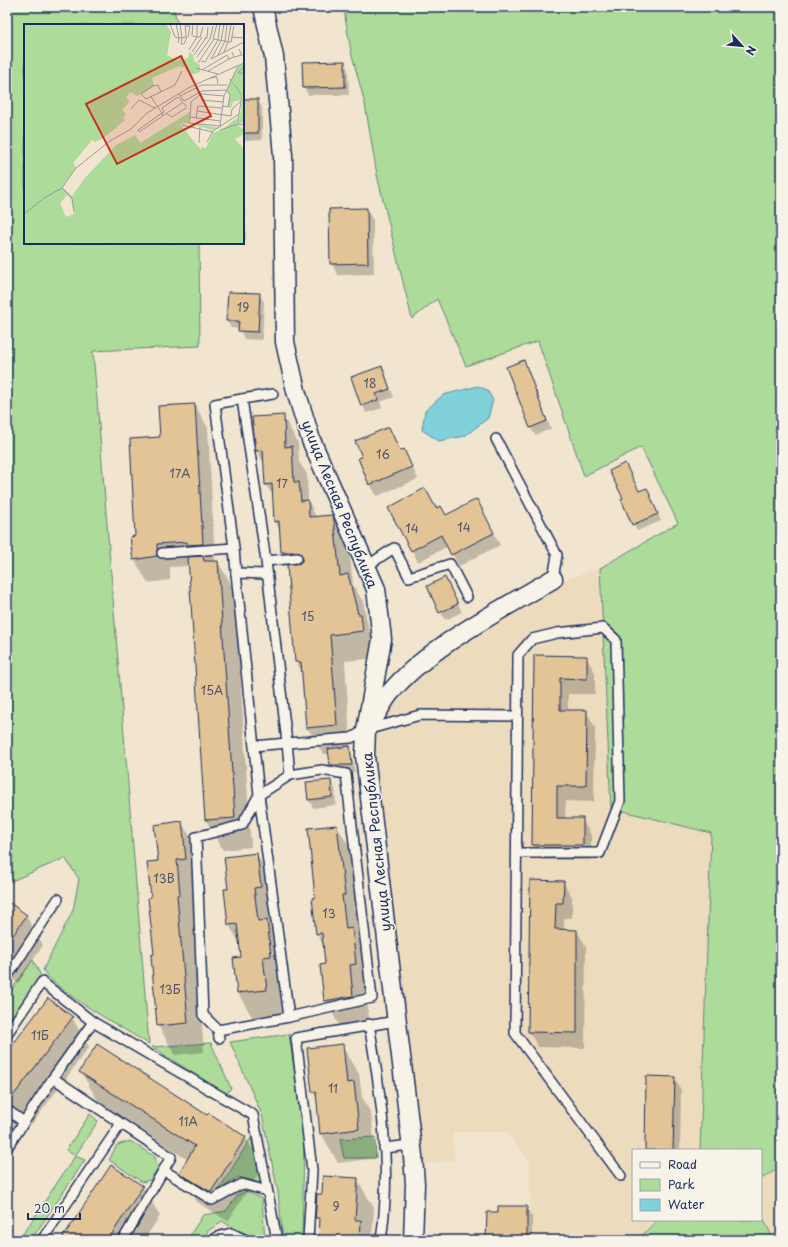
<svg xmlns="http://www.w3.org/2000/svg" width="788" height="1247" font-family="'Playpen Sans',sans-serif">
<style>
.built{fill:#eddbbe}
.green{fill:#addb9a;stroke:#64857c}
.water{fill:#80d1d9;stroke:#5890a8}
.shadow{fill:#0003}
.building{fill:#e3c496;stroke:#1b2f5e}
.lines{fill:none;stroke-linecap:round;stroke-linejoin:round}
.lane-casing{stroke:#1b2f5e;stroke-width:12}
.street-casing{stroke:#1b2f5e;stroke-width:21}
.lane{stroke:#f7f3e8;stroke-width:9}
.street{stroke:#f7f3e8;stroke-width:18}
.labels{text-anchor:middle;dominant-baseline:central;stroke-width:3;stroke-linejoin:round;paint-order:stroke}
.number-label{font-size:12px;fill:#4d546c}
.street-label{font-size:14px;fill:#1b2f5e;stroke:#f7f3e8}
.inset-road{fill:none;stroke:#9b9ca2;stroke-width:1}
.view{fill:#c8321e;fill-opacity:0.15;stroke:#c8321e;stroke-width:2}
.inset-edge{fill:none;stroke:#1b2f5e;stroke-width:2}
</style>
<rect width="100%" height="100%" fill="#f1e5cf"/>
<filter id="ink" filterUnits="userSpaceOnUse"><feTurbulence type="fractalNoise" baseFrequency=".025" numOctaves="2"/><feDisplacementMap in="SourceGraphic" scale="8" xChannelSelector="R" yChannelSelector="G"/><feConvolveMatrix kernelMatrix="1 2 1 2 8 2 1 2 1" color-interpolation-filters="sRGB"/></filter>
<g filter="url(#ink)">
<g class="built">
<polygon points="600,568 611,808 711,833 700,1150 633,1150 633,1220 657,1220 638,1240 530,1240 530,1163 507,1132 453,1132 454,1160 421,1164 375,765 375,737 381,719 393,700 421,671 537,600 560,581"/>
<polygon points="781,1167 781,1240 774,1240 761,1214 761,1179"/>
</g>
<g class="green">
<path d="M7 7H173L178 25H25V243H199L200 346 93 351 149 1044C126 1030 55 991 43 970L73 910 79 879 65 858 7 883Z"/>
<polygon points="345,7 781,7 781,1167 761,1179 761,1150 700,1150 711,833 611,808 600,568 678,523 641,447 584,476 538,341 466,366 437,299 412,319 377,175 365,104 351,51 345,17"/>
<polygon points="33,960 41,976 7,1024 7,996"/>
<polygon points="289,1034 304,1141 302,1240 283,1240 278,1192 262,1115 230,1042"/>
<polygon points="211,1043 231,1088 226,1094 152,1047"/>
<polygon points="90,1114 98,1121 75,1156 85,1160 31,1240 19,1240 75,1156 66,1150"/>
<polygon points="375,1137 376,1158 344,1158 340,1139"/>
<polygon points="251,1138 261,1183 238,1177 218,1191"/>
<polygon points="130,1141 155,1157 158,1168 150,1180 142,1182 109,1160 117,1145"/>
<polygon points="246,1191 262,1199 265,1240 253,1240 222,1221 208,1231 203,1240 187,1240 203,1215 226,1211 238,1195"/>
<polygon points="761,1214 774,1240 638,1240 657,1220 761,1220"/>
</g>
<polygon class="water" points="478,386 487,390 493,400 488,418 465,436 439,441 422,430 425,411 443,395"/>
<g class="shadow">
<polygon points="344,62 348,70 349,95 308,95 304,88"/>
<polygon points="243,100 257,100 262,107 262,140 243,141"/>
<polygon points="243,206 245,210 246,240 243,240"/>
<polygon points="366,209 373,220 374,274 338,275 331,263"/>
<polygon points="259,294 264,302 262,340 244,339 240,329 231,328 227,321"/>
<polygon points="523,361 551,429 535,435 530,427"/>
<polygon points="381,367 394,397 380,402 382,408 366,413 352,378"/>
<polygon points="195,405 208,428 215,562 218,562 235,591 251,847 223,850 206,820 189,566 170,567 170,580 148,583 134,559 136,537 161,438"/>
<polygon points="283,416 298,443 299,462 307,474 308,499 314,513 317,518 332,516 349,547 353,585 363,602 369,630 376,641 377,658 345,661 351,752 355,772 335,773 331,765 330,754 323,754 307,727 303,674 296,662 288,566 290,566 282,551 280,531 275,521 273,496 266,485 265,465 257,451"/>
<polygon points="389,428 401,452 404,450 410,462 418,479 377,496 370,484"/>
<polygon points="639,492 650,495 661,521 637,531 622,500"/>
<polygon points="436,509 446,516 483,512 500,545 459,566 448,546 418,562 412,550"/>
<polygon points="449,586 462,612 445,620 428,587"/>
<polygon points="535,656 586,657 595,673 595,694 568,694 568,711 586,711 595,727 594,802 566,801 565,819 582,819 591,835 591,860 541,860 533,844"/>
<polygon points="330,781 335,788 336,805 313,808 309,800"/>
<polygon points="182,823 199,852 202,888 193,889 197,924 194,924 204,1052 175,1055 158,1025 152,898 159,862"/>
<polygon points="337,826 354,855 362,924 358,925 360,945 368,959 372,994 366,994 370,1025 342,1030 325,1000 327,965 324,947 317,933 317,898"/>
<polygon points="257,855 274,884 277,916 270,917 272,931 283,950 287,985 279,986 283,1019 255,1022 238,993 234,958 242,958 240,944 229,925 229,890"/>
<polygon points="531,881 563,882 572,897 572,918 564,918 564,930 577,931 586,946 585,1048 538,1047 529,1032"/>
<polygon points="7,903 26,916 43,945 18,983 7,975"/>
<polygon points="72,1018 89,1047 32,1124 7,1106 7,1054"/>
<polygon points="342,1045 359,1074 362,1097 371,1113 376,1158 338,1163 321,1133 317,1099 313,1092"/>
<polygon points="81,1072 208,1117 209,1114 246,1138 263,1167 228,1221 197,1202 180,1173 188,1160 98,1101"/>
<polygon points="674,1078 681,1090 680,1150 646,1150"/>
<polygon points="111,1166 143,1187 160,1216 144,1240 62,1240"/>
<polygon points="357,1179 374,1208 372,1240 320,1240 321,1226 316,1218"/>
<polygon points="526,1207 532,1217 532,1240 487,1240 499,1213"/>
</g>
<g class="building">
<polygon points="345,61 345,87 303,88 302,62"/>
<rect x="243" y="99" width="15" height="34"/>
<polygon points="367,208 368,263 330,264 329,209"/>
<polygon points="228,292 260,293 258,332 238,331 239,321 226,321"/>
<polygon points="524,360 547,421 530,428 506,367"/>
<polygon points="382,366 390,389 376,394 378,400 361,406 351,377"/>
<polygon points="195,404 203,544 187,545 187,542 157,544 157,556 133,560 130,537 135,536 130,439 160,437 158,406"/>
<polygon points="284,415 285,447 292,446 294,482 299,482 301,501 308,500 309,517 332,515 334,520 340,576 348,574 358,614 361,614 363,631 330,635 337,725 306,728 301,662 295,662 287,565 300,563 303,557 299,552 281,552 279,521 274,522 272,484 265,485 263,450 256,451 252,417"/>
<polygon points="389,427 400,451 404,449 412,467 369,485 358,458 362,457 355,441"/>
<polygon points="625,463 639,491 647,488 658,514 632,525 621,499 623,498 609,471"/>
<polygon points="425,488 436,508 441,506 446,515 477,499 494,533 451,555 441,535 411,551 388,508"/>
<polygon points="203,556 204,561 218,561 235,818 205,820 188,557"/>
<polygon points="445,577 458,604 439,613 427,586"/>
<polygon points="534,655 587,656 587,679 560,678 560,710 587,710 586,786 557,786 557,818 583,818 583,845 532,845"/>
<polygon points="350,746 352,765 330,765 328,749"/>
<polygon points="331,780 332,797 308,800 306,782"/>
<polygon points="182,821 186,859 177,860 180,894 177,895 188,1023 157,1026 151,955 154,954 148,898 151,897 147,862 158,861 154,825"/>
<polygon points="337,825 345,895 342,895 346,929 352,928 356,964 350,965 353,996 324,1001 320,965 325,964 322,933 316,934 312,898 315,897 308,828"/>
<polygon points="257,853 261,887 254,888 258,921 267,920 271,956 263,957 267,990 237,993 233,958 241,957 237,924 228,925 224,889 228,889 224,857"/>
<polygon points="530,880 564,881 563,903 556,903 555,929 577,930 577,1033 528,1032"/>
<polygon points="7,901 27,915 7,944"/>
<polygon points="48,998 73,1017 7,1104 7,1052"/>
<polygon points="97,1044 207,1115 209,1113 246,1137 211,1192 179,1173 195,1146 79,1072"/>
<polygon points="343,1044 347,1083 354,1082 359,1129 320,1134 316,1092 312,1092 307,1048"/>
<polygon points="646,1076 675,1077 673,1150 645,1150"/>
<polygon points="111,1165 143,1186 108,1240 61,1240"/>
<polygon points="323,1176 358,1178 355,1220 361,1220 360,1240 319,1240 320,1218 315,1218 316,1209 317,1194 322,1194"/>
<polygon points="498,1206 527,1206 527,1240 486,1240 487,1212 498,1212"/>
</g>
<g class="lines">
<defs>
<g id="lane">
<polyline points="242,399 273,394"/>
<polyline points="496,439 557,555 553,579"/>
<polyline points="162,553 234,548"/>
<polyline points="266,561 297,558"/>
<polyline points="367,566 394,548 409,577 450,564 467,597"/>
<polyline points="236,573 266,574"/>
<polyline points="254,746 287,743 266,561 242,399 215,404 234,548 236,573 259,795 289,1017"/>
<polyline points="517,853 600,853 620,801 616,640 603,628 557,633 532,639 518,655 515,1033 621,1176"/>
<polyline points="7,977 58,899"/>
<path d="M369 1024C381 1095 392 1168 381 1240"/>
<polyline points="218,1030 203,1015 196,837 242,825 259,795 290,775"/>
<polyline points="7,1034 42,982 93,1022"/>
<polyline points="219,1038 218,1030 289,1017 372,998 346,774 322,770 290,775 287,743 351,738 366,730 420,715 517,716"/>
<polyline points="53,1078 171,1157 123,1240"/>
<polyline points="7,1110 24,1122"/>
<polyline points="7,1148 53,1078 93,1022 253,1115 277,1240"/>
<polyline points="384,1148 411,1145"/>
<polyline points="165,1171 212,1200 242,1184 267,1191"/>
<polyline points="42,1240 120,1125"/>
<polyline points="215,1240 217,1237 231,1233 246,1240"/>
<polyline points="308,1240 312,1170 296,1038 396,1021"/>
</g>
<g id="street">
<polyline points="263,7 274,57 283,155 285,342 296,391 311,440 376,589 382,639 366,730 365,756 413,1156 415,1184 413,1240"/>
<path d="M371 723C377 714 382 703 389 694 427 647 501 610 553 579"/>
</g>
</defs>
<use href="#lane" class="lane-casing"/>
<use href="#street" class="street-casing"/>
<use href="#lane" class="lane"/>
<use href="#street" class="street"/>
</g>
</g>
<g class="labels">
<g class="number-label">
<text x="243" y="307">19</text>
<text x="370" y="383">18</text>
<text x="383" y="454">16</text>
<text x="180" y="473">17А</text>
<text x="282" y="483">17</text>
<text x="464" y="527">14</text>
<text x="412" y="528">14</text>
<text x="308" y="616">15</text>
<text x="212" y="690">15А</text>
<text x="164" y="878">13В</text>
<text x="329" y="913">13</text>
<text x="170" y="989">13Б</text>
<text x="40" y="1035">11Б</text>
<text x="333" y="1088">11</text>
<text x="188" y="1121">11А</text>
<text x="336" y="1206">9</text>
</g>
<g class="street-label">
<text transform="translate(340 504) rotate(68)">улица Лесная Республика</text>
<text transform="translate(376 842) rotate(-96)">улица Лесная Республика</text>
</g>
</g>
<g transform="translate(24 24)">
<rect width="220" height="220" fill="#f1e5cf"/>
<path d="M0 0H142L147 8 143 31 154 37 157 33 160 36 165 33V28L169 31 170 37 176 41V48L167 51 163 44 155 42 128 54 130 62 113 72 106 68 102 74 106 77 98 86 102 90 99 95 101 96 81 113 71 118 68 116 49 139 52 144 38 163 48 172 60 155 92 121 111 111 116 119 166 88 165 99 196 104 188 106 164 99 156 100 177 126V123L182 124 189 109 199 105 214 93 213 100 220 106V110L211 115 220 125V220H0ZM43 171 47 175 50 190 42 193 36 179ZM220 40V98L215 99 219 71 207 56 215 42ZM206 57 217 69V76L209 78 207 84 204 83 206 71 203 66Z" fill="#addb9a" fill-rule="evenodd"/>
<path class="inset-road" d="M146 0 151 13 155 14 152 0M156 0 158 14 162 13 161 0M200 0 197 17 187 35 220 18M162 2H166L164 13M168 12 169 0M169 12 173 13V0M208 13 220 14M180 14H183L184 3M186 15 189 2M189 15 193 0M154 19 155 14H158L157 20H160L163 13M165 26 173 13H176L179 3M168 28 178 13M200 28 204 18H207L210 2M170 31 182 14M194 31 201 17 204 18 207 0M173 33 186 15M210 33 218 31 215 25M177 37 181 38 194 16 201 17 203 0M174 39 190 15 194 16 196 0M220 42 214 49H220M172 44 194 50M178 46 203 31 205 35 210 33 208 28M184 47 205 35M186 54 193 53 194 60M137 68 134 61 129 62 117 70 122 75 151 61 158 47M155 70 160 77 178 67 202 66 206 71 204 83 198 82M177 71 178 76 199 78M156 72 178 61H203M127 73 138 89 140 88 138 84 154 73 163 83M107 85 115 76 131 84M173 87 207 92 208 85 217 77M143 90 148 93 162 84M215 90 214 100 220 101M139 92 138 89 114 106 115 108 143 89 158 79M166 93 165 99 196 102 200 72 214 42M172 94 174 82 198 84M196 97 166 93 167 78 177 70 200 72M158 101 189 108M196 106 214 100M183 118 189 107 215 90 218 71 206 55M175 119 176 103M38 164 48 174 50 187M0 190 20 174 38 164 52 144 86 117 107 105 123 89 166 63 220 39"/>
<path class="view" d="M157 32 187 92 93 140 62 80Z"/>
<rect width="220" height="220" class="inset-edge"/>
</g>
<rect width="788" height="1247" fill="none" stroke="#f7f3e8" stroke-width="24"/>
<rect x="12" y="12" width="764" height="1223" fill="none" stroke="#1b2f5e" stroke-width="1.5" filter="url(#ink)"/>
<rect x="632" y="1149" width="130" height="72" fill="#f7f3e8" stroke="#9fa5b1"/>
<rect x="640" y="1162" width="20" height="6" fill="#f7f3e8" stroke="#9fa5b1"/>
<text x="668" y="1169" font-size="12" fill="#1b2f5e">Road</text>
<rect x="640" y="1179" width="20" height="12" fill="#addb9a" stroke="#9fa5b1"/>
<text x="668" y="1189" font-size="12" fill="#1b2f5e">Park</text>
<rect x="640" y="1199" width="20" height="12" fill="#80d1d9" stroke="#9fa5b1"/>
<text x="668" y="1209" font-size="12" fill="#1b2f5e">Water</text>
<g transform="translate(742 46) rotate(117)" stroke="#f7f3e8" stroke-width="3" paint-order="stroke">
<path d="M0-3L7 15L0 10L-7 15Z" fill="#1b2f5e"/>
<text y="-6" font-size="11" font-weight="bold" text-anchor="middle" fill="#1b2f5e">N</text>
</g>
<path d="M28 1213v6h52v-6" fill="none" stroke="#1b2f5e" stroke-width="2"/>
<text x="34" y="1213" font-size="12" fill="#1b2f5e" stroke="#f7f3e8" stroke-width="3" paint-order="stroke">20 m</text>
</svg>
